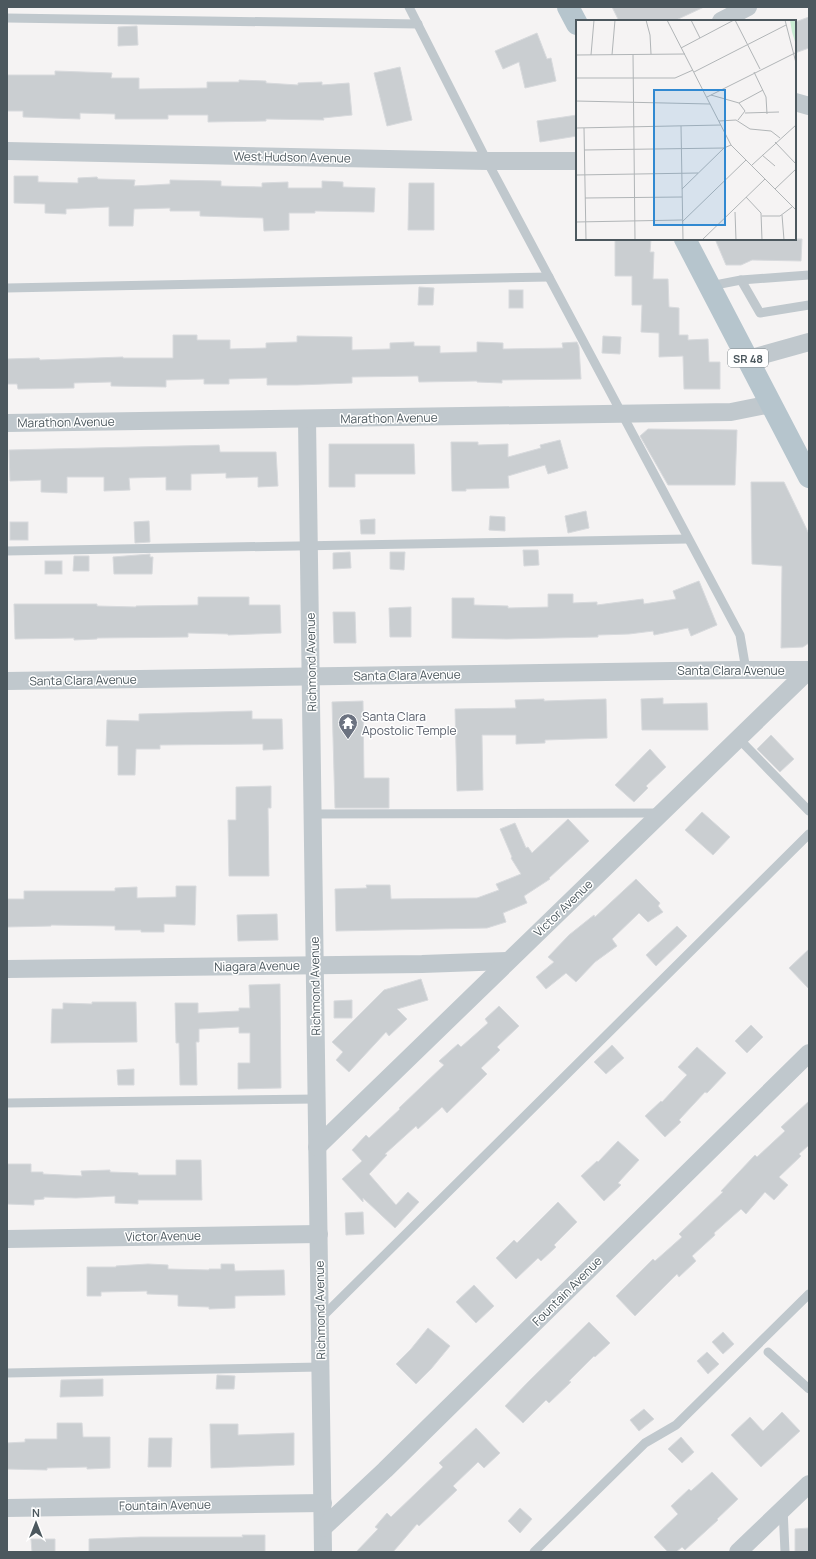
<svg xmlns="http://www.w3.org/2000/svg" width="816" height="1559" font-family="Manrope,sans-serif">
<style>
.building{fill:#caced1;stroke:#d8dadd}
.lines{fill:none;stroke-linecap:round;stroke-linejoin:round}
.lane{stroke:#c0c8cd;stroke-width:9}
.street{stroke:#c0c8cd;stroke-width:18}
.primary{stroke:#b6c5cd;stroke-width:22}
.labels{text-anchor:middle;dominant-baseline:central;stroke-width:3;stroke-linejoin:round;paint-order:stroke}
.shield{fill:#fff;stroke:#828a8e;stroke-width:1}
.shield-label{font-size:11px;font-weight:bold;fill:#4c585e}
.street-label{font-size:12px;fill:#4c585e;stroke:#fff}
.worship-label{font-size:12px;fill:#5b616d;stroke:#fff;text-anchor:start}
.inset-road{fill:none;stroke:#b1b5b7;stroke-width:1}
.view{fill:#3189d1;fill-opacity:0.15;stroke:#3189d1;stroke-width:2}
.inset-edge{fill:none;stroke:#4c585e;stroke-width:2}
</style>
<rect width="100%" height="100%" fill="#f5f3f3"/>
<g class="building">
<polygon points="612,7 704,7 674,21 619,21"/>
<polygon points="809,17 809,48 795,53 795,22"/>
<polygon points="137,26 138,45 118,46 118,27"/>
<polygon points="537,33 547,59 551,58 556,81 525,88 519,62 503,69 495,51"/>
<polygon points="400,67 412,120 387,126 374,73"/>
<polygon points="55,71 112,73 111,78 139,78 139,89 207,88 207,82 239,82 239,80 266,81 266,83 298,85 298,83 322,82 322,85 349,83 352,115 323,118 324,120 266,119 266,121 208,122 208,115 168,115 168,119 115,119 115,114 80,113 80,119 23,117 23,111 7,111 7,75 55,75"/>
<polygon points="577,115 577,136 540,142 537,121"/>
<polygon points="14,176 38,176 38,182 78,183 78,178 97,177 98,179 135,180 134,186 170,184 170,180 221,181 221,186 262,187 262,183 288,182 288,188 322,188 322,181 343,182 343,187 375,188 374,212 315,211 315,213 289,213 289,230 264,231 263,218 200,216 200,211 170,211 170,208 134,209 133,226 109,226 109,207 66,209 66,214 45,213 45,204 14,203"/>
<polygon points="409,183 434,183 434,230 408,230"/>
<polygon points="615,239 651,239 650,252 654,252 653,279 668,279 669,307 679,308 679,335 688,335 688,340 708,339 709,362 720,362 720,389 684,389 683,356 659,357 659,333 641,332 642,305 632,305 632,276 615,276"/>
<polygon points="715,239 802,239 801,261 752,260 741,265 726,265"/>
<polygon points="419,287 434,288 433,305 418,305"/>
<rect x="509" y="290" width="14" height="18"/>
<polygon points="173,335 197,335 197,340 230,340 230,349 266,348 266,343 297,342 297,336 352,337 352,350 390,349 390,343 414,342 414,346 440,346 440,353 477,352 477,342 503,343 503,349 563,348 562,343 577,342 579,347 581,379 502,380 502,383 477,382 477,381 419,382 418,376 352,377 352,383 297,385 267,385 267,378 229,379 229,384 204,384 204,379 166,380 166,387 111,386 111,382 74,383 74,388 18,389 17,384 7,384 7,359 39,358 40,360 123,357 123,358 173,358"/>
<polygon points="603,336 621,337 620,354 602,353"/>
<polygon points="648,429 737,430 735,485 668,485 640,436"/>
<polygon points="560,440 568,468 548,474 545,465 508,476 509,488 466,489 466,491 452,491 451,442 478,442 478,445 508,444 508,457 541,448 540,445"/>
<polygon points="329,444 414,444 415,474 355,474 355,487 329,487"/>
<polygon points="219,445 220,452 276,452 278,486 258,487 258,477 226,478 226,473 191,474 191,490 166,490 166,477 129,478 130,490 104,491 104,477 67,477 67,493 41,492 41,480 10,481 9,450"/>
<polygon points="751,482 784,482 809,534 809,643 803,647 781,648 782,566 752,564"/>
<polygon points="586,511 589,528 568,533 565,516"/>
<polygon points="490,516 505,517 505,531 489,530"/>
<polygon points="375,519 375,534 361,534 360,520"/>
<polygon points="149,521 150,542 135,543 134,522"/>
<rect x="10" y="522" width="18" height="18"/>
<polygon points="523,550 538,550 539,565 524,566"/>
<polygon points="350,552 351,568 333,569 333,553"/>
<polygon points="390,552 405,552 404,570 390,569"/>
<polygon points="150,554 150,557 153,557 152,574 114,574 113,557"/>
<polygon points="74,556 89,556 89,571 73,571"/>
<rect x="45" y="561" width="17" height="13"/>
<polygon points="699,581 717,625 691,636 688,628 654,635 653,631 629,634 598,635 598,637 507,639 452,638 452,598 474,598 474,605 508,606 508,608 548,607 548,594 573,594 573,603 597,602 597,605 643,599 644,604 676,599 673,591"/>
<polygon points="198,597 249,597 249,605 280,605 281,633 228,635 228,634 188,633 188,637 97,638 97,639 74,640 74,638 15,639 14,604 97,604 97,606 136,607 136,606 198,605"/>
<polygon points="411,607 411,637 390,637 389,608"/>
<polygon points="333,612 355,612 356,643 334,643"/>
<polygon points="663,698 663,704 707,703 708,730 642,730 641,699"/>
<polygon points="544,699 544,701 606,699 607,738 545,740 545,743 516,744 516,735 482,735 483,790 457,791 455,709 516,708 515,700"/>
<polygon points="363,701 364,778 389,778 389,808 335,808 332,702"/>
<polygon points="252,711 252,719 282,719 283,749 263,750 263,744 160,745 160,749 136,749 135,775 118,775 118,746 106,746 107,720 139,721 139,714"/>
<polygon points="771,735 794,759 780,772 757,749"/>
<polygon points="650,749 666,767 646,786 648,788 634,802 615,785"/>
<polygon points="271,786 271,808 268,808 269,876 229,876 228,820 236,820 236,787"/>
<polygon points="702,812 730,837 713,855 685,830"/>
<polygon points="568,819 589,841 549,878 550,879 524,896 527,903 503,913 506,922 487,928 336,931 335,889 367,888 366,885 390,885 391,899 477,898 499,890 496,884 521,874 511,858 512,857 500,829 515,823 526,848 528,847 532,853"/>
<polygon points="636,879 660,903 658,906 663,912 648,922 639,913 612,939 617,946 595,962 576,982 566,973 546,989 536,977 554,962 548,957 569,935 594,915 595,917"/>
<polygon points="176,886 196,886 195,925 164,924 164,932 141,932 141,930 115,930 115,926 51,925 51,926 7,927 7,899 24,899 24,891 115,891 115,888 137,887 137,898 176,897"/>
<polygon points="277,914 278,940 238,941 237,915"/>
<polygon points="677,926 687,936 656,966 646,955"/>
<polygon points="809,949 809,989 789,968"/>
<polygon points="421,979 428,1000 397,1009 407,1019 389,1036 386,1032 349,1072 336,1060 343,1052 332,1042 384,990"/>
<polygon points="280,984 281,1088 238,1089 238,1063 250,1063 250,1033 239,1033 239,1027 199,1029 199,1042 196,1042 197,1085 180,1085 179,1043 176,1043 175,1003 198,1003 198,1013 239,1011 239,1008 250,1008 249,985"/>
<polygon points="352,1000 352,1018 334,1018 334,1001"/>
<polygon points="92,1002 136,1002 137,1042 51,1043 52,1009 63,1009 63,1003 92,1004"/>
<polygon points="499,1006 519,1026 497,1047 500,1050 481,1068 487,1074 447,1113 442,1107 418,1129 416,1126 385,1154 387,1155 369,1174 396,1205 408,1192 419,1202 395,1228 363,1198 363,1202 342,1179 362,1161 352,1150 366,1135 369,1138 400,1109 399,1108 444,1065 439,1061 458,1044 461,1047 488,1023 485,1019"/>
<polygon points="751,1025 763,1037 747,1053 735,1041"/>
<polygon points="612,1045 624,1058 606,1074 594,1062"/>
<polygon points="697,1047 726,1073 707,1093 705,1092 679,1120 681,1122 665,1137 645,1116 661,1101 662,1102 687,1075 678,1067"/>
<polygon points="134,1069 134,1085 118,1085 117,1070"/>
<polygon points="809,1101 809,1145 799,1154 801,1156 779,1177 788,1185 774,1200 765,1192 746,1214 741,1209 714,1233 715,1235 692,1256 696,1261 679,1277 677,1274 635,1316 616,1296 653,1259 655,1261 682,1237 679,1234 723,1192 721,1191 755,1155 757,1157 785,1131 781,1127"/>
<polygon points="618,1141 639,1160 618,1183 621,1185 604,1201 581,1176 597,1161 598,1162"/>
<polygon points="176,1160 201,1160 202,1200 138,1200 138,1204 115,1203 115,1196 76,1198 44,1197 44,1199 34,1200 34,1205 7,1204 7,1164 31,1164 31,1172 43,1172 43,1174 82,1176 81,1171 110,1170 110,1172 138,1173 138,1175 176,1175"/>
<polygon points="558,1202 577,1222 554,1245 556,1247 541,1261 538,1258 516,1279 496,1258 514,1240 517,1243"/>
<polygon points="363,1212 364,1234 346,1235 345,1213"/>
<polygon points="148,1264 168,1265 168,1269 209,1270 209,1269 221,1269 221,1264 234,1264 235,1271 284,1270 285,1295 235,1296 235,1308 209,1309 209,1307 178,1306 178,1295 147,1294 147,1291 101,1292 101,1296 87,1296 87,1267 116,1267 116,1266"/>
<polygon points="474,1285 494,1306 476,1323 456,1302"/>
<polygon points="589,1322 610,1343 595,1357 594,1356 569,1381 571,1382 549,1403 546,1400 523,1423 505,1406 528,1382"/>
<polygon points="428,1328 450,1346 431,1369 416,1384 396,1364 411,1349"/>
<polygon points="723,1332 734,1344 723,1354 712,1342"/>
<polygon points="707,1352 719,1364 708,1374 697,1361"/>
<polygon points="217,1375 235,1376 234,1389 216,1389"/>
<polygon points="103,1379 103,1396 60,1397 61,1380"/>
<polygon points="644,1409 654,1419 639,1431 630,1420"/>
<polygon points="782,1412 800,1431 761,1467 731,1435 750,1417 763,1431"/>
<polygon points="57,1423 82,1423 83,1437 110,1437 110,1468 87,1469 87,1467 47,1468 47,1470 7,1469 7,1443 25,1442 25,1439 57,1439"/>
<polygon points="210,1424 238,1424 238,1435 294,1433 294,1465 211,1468"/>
<polygon points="476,1428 500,1453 484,1468 478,1462 453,1486 457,1490 419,1526 417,1524 393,1552 356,1552 378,1529 375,1527 387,1513 391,1517 443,1467 439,1463"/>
<polygon points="681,1437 694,1452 682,1463 668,1449"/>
<polygon points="149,1438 172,1438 171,1467 148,1467"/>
<polygon points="712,1472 738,1499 717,1519 718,1520 685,1550 682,1547 676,1552 668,1552 654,1537 678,1514 671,1506 689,1489 691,1491"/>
<polygon points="520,1508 532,1519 520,1533 508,1521"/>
<polygon points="809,1528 809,1552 795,1552 795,1529"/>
<polygon points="242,1535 265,1535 265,1552 89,1552 89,1539 141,1537 243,1537"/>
<polygon points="31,1539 55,1539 55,1552 32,1552"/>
</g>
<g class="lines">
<g class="lane">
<polyline points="409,7 487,161 740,635 746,670"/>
<polyline points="7,18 418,24"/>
<polyline points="741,280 760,313 809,305"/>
<polyline points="710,286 741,280 809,275"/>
<polyline points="7,288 549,277"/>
<polyline points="7,551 688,539"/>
<polyline points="738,738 809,811"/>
<polyline points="313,814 660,813"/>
<polyline points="7,1103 316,1099"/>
<polyline points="320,1319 809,834"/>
<polyline points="768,1352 809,1389"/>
<polyline points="7,1373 321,1367"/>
<polyline points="783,1508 785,1552"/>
<polyline points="534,1552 645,1443 676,1425 809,1294"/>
</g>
<g class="street">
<polyline points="721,21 748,7"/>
<polyline points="795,102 809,106"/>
<polyline points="7,151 487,161 577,161"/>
<polyline points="748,359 809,342"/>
<polyline points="307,419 323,1552"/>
<polyline points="7,423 731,412 771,404"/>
<polyline points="7,681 737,670 808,670"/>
<polyline points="7,969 422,964 507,961"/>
<polyline points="317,1147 809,670"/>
<polyline points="7,1239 319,1234"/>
<polyline points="7,1508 323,1503"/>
<polyline points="323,1528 385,1470 809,1053"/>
<polyline points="738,1552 809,1484"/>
</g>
<g class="primary">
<polyline points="568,7 577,24"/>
<polyline points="685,239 809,477"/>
</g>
</g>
<defs>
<symbol id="temple-pin" viewBox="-11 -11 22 30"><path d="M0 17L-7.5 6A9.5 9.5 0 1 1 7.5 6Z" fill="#6b7280" stroke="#fff"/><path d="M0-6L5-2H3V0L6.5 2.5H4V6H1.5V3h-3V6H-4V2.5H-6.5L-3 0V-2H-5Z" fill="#fff"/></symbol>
</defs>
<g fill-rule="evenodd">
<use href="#temple-pin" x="337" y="712" width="22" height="30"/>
</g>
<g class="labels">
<rect class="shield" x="728" y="349" width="40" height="18" rx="3"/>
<g class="shield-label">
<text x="748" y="358">SR 48</text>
</g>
<g class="street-label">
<text transform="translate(292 157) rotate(1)">West Hudson Avenue</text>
<text transform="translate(389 418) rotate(-1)">Marathon Avenue</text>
<text transform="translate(66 422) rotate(-1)">Marathon Avenue</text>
<text transform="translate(311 662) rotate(-91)">Richmond Avenue</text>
<text x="731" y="670">Santa Clara Avenue</text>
<text transform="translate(407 675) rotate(-1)">Santa Clara Avenue</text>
<text transform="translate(83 680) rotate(-1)">Santa Clara Avenue</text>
<text transform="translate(563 908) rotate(-44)">Victor Avenue</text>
<text transform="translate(257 966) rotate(-1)">Niagara Avenue</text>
<text transform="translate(315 986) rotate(-91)">Richmond Avenue</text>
<text transform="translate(163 1236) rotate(-1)">Victor Avenue</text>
<text transform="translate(567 1291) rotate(-45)">Fountain Avenue</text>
<text transform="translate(320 1310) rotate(-91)">Richmond Avenue</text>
<text transform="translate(165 1505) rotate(-1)">Fountain Avenue</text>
</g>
<g class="worship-label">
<text x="362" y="716">Santa Clara<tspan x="362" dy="14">Apostolic Temple</tspan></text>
</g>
</g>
<g transform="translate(576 20)">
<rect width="220" height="220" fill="#f5f3f3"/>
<path d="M214 0H220V25L216 12Z" fill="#c8ecd2"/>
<path class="inset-road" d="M70 0 74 15 75 34M91 0 155 125 220 190M115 0 124 18M159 0 184 49M209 0 220 43M105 28 158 0M57 34 59 220M0 35 109 34M15 35 18 0M36 35 39 0M118 52 210 5M178 52 190 77 191 94M0 58H99L117 50M135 75 163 83 187 70M131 77 219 33M0 81 134 84M169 93 203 92M162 100 169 91 163 83M143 101 160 100 174 109 195 111 204 118M105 106 107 220M0 108 145 105M8 108 10 220M199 122 220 144M8 130 148 128M186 135 199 146M176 145 220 105M0 155 122 153M106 169 148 128 155 125M199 169 220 149M170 177 185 193 186 220M9 178 106 177M159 192 160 220M206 195 208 220M186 196H204L216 187M0 202 106 200M106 202 170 140M126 220 189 159"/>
<path class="view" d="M78 70H149V205H78Z"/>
<rect width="220" height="220" class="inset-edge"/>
</g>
<rect width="816" height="1559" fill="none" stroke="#4c585e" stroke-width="16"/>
<g transform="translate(36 1523)" stroke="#ffffff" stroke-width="3" paint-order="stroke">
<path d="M0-3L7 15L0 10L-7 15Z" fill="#4c585e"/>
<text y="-6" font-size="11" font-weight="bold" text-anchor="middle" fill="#4c585e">N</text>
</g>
</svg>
